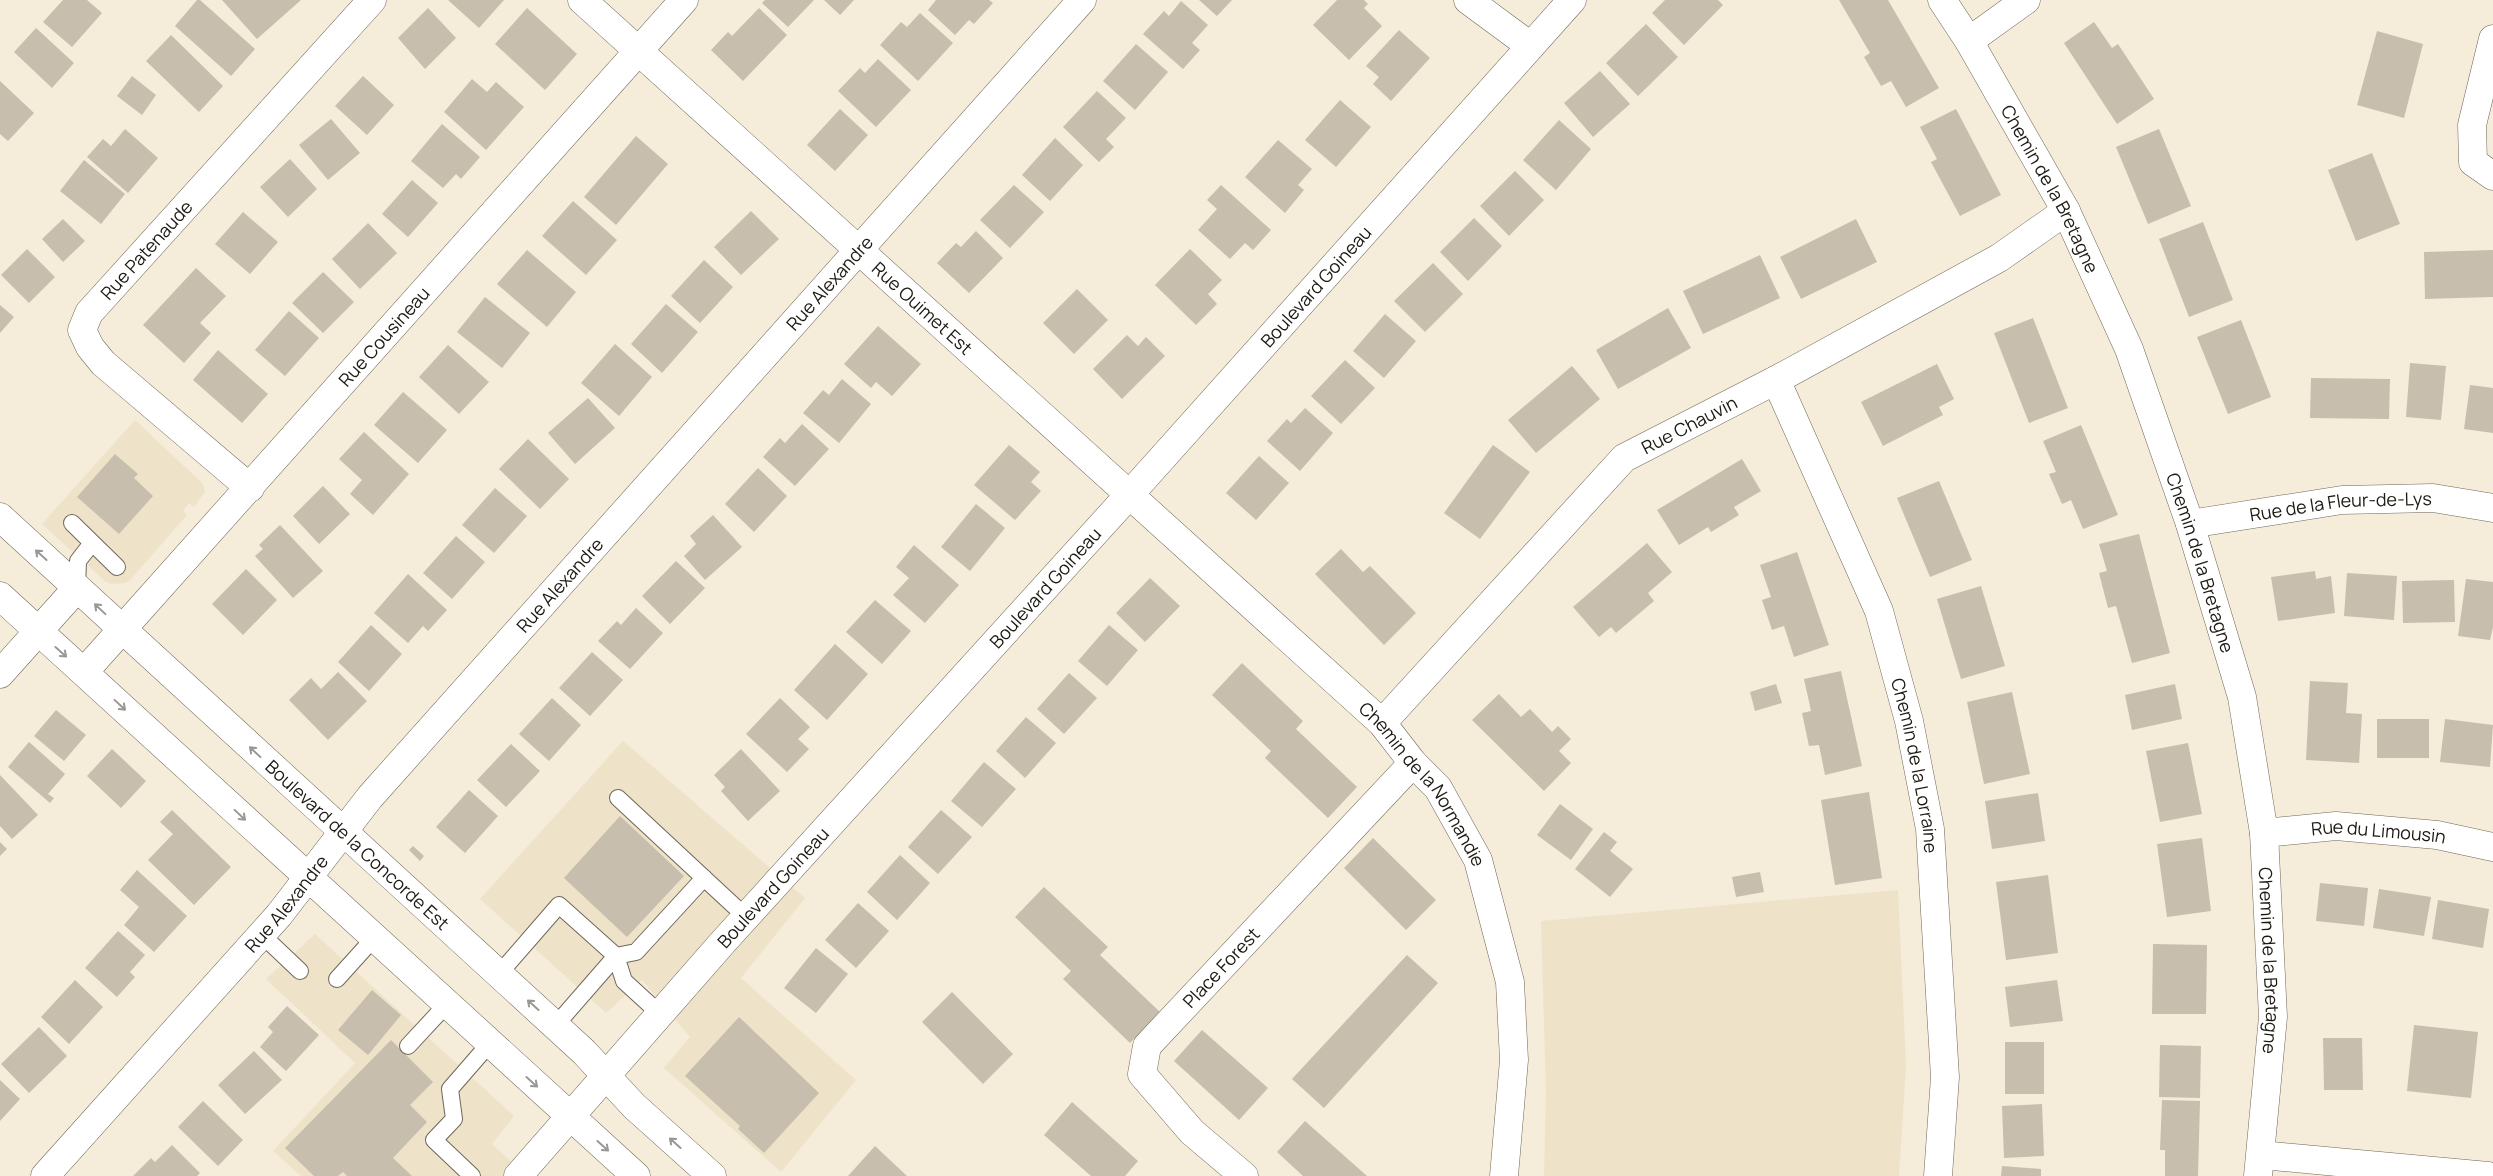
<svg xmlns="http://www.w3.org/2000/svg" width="2493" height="1176" font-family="Manrope,sans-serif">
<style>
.built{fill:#eee2c9}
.building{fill:#c8bead}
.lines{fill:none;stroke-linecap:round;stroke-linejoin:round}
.service-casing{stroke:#6f6758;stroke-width:18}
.minor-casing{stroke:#6f6758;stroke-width:29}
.tertiary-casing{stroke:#6f6758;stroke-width:29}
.service{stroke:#fff;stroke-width:16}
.minor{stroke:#fff;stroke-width:28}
.tertiary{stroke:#fff;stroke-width:28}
.oneway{stroke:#999895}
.labels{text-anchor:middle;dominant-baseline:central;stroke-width:5;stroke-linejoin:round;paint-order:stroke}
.street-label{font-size:18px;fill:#1c1913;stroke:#f5ecda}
</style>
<rect width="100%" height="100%" fill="#f5ecda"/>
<g class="built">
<polygon points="135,420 202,483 205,491 194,507 189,503 183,511 187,515 130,580 125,583 112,584 106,582 42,524"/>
<polygon points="623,741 805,898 741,978 856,1080 781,1172 664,1068 690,1037 642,980 606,1013 480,899"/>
<polygon points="1898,890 1906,1066 1899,1176 1544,1176 1546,1092 1541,921"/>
<polygon points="315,934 514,1116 492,1144 527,1176 301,1176 273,1151 355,1063 266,979"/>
</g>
<g class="building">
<polygon points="63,0 87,0 102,13 72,47 43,22"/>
<polygon points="197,0 200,0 255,49 231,76 175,26"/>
<polygon points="222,0 301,0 257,39"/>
<polygon points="448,0 504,0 479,28"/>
<polygon points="765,0 814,0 788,27 762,3"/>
<polygon points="824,0 854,0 840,15"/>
<polygon points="936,0 989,0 993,3 974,24 969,20 955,35 928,10"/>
<polygon points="1199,0 1232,0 1217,16"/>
<polygon points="1337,0 1364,0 1368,4 1364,8 1382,26 1349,60 1313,25"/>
<polygon points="1665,0 1718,0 1723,5 1684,45 1652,13"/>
<polygon points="1839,0 1888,0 1939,88 1906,107 1891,81 1881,86 1864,57 1870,53"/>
<polygon points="1181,1 1208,25 1192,43 1200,50 1183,69 1143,34 1164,11 1169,16"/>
<polygon points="428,8 456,38 425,69 398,38"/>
<polygon points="527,8 577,54 545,90 495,44"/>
<polygon points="759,8 787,35 743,81 711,50 728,32 732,36"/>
<polygon points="920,13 953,43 918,81 880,45 901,22 907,27"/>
<polygon points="2094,22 2112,48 2118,44 2154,99 2117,124 2064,43"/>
<polygon points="1646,24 1678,57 1638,96 1606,63"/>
<polygon points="36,28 74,63 52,88 14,52"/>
<polygon points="1399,30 1430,58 1391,101 1373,84 1379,77 1366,66"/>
<polygon points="2377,31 2423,44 2404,118 2357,105"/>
<polygon points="171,35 223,86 199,112 146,61"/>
<polygon points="1136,44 1168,72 1135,110 1103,81"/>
<polygon points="878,59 911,90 876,127 838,91 860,68 865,73"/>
<polygon points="1600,71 1630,104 1593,137 1564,103"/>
<polygon points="132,76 156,95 142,115 117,96"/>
<polygon points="363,76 394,105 367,135 335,106"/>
<polygon points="472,79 487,92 496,82 524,107 486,150 444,112"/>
<polygon points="0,81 34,113 8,141 0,134"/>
<polygon points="1097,91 1126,118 1106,139 1114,147 1099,162 1063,127"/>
<polygon points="1340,100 1371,127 1336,167 1305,140"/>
<polygon points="840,109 868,135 835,171 807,145"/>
<polygon points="1956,109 2001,195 1960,216 1931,162 1937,159 1920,127"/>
<polygon points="331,119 360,153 328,180 299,145"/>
<polygon points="1559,120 1591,149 1556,190 1523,160"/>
<polygon points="442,124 480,157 461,179 456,174 443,188 411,161"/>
<polygon points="125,129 158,158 128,193 87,157 103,139 111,146"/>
<polygon points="2159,129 2191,206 2148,224 2116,147"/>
<polygon points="636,136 668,164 616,225 584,197"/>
<polygon points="1055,138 1083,165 1050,201 1022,175"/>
<polygon points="1278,140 1312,169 1298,185 1304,190 1285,213 1245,177"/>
<polygon points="2372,153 2400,224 2356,241 2328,170"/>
<polygon points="290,159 317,189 288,217 260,187"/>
<polygon points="84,160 125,194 101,224 60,191"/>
<polygon points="1515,171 1544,200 1509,236 1480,206"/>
<polygon points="412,180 438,203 408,237 382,214"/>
<polygon points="1014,185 1044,212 1010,248 980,220"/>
<polygon points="1221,185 1271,230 1253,250 1245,243 1230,259 1198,230 1217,209 1207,200"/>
<polygon points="573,201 617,240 586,275 542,236"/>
<polygon points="751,211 779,239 741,275 714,247"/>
<polygon points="243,212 278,242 250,274 215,244"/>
<polygon points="1474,218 1502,246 1468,281 1440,252"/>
<polygon points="63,219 85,241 63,262 42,239"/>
<polygon points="1856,219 1877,262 1801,299 1780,257"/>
<polygon points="2203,222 2233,300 2189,317 2159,239"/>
<polygon points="368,223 397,253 360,289 332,259"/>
<polygon points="976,231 1003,258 969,293 937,263 956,243 961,247"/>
<polygon points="27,249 55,277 29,303 1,275"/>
<polygon points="1190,249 1222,280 1208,294 1217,304 1196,325 1155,285"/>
<polygon points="527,250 576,292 547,327 497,284"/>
<polygon points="2493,250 2493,297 2425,299 2424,252"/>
<polygon points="1760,255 1780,298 1703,334 1683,291"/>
<polygon points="704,260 733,287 700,323 671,296"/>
<polygon points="1433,263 1463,294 1425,332 1394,301"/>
<polygon points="196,268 226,296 200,323 211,333 184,363 143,325"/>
<polygon points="323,272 354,302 323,333 292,303"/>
<polygon points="1077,289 1108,320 1074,354 1043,323"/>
<polygon points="485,297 530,333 502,368 457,332"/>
<polygon points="666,304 698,332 662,373 631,344"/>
<polygon points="0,305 14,317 0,333"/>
<polygon points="1668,308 1691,348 1618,389 1596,350"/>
<polygon points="289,311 319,338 285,376 255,350"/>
<polygon points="1385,314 1416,341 1384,378 1353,351"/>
<polygon points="2033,318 2068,408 2029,423 1994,333"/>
<polygon points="2241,320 2271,397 2228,414 2197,337"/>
<polygon points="878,326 921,364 892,396 876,382 871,388 844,364"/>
<polygon points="1127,335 1138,346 1146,337 1165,356 1122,399 1093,369"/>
<polygon points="615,344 652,377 619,416 581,383"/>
<polygon points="448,345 489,382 459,414 419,377"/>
<polygon points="218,350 268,394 242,423 193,380"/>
<polygon points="1345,360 1375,388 1341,424 1311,396"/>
<polygon points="2410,363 2446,366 2441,420 2406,417"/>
<polygon points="1937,364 1954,399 1939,407 1943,415 1883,446 1861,402"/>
<polygon points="1572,366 1600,399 1536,453 1508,420"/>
<polygon points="2311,378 2390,379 2389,419 2310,418"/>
<polygon points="842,379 871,404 839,443 803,413 823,390 829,395"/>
<polygon points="2470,385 2493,388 2493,433 2464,429"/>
<polygon points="403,392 447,430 418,463 374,425"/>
<polygon points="588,398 615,428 575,464 548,433"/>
<polygon points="1305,408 1333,433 1300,471 1267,441 1287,419 1291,423"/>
<polygon points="802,424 829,449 795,486 763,457 780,438 785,443"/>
<polygon points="2081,425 2118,515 2083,529 2071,500 2062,504 2049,474 2056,472 2043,441"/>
<polygon points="364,432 409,474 373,515 350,494 362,480 339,459"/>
<polygon points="528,439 569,479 540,509 499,469"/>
<polygon points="1009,445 1040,472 1031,482 1041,491 1015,520 974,485"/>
<polygon points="1493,445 1530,472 1480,539 1444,513"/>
<polygon points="115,454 138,474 134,478 153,496 119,534 77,497"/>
<polygon points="1259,456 1289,483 1256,520 1226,493"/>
<polygon points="1742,459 1761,491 1734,507 1739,515 1711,532 1708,527 1679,545 1657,510"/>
<polygon points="758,468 787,496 754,532 725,504"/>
<polygon points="1939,481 1972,560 1930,577 1897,498"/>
<polygon points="323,486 350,514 319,544 293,516"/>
<polygon points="495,488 527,516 494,553 462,525"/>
<polygon points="976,504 1005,528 970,571 941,547"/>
<polygon points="713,515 742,547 705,580 684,556 696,544 690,536"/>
<polygon points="280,525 323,571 293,598 255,556 263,549 259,545"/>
<polygon points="2139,534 2170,653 2132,663 2116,606 2108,608 2099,573 2107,571 2099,544"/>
<polygon points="456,536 485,562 452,599 423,573"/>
<polygon points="1647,543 1672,572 1648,593 1654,601 1616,633 1611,627 1599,637 1573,607"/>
<polygon points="914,545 959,585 925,623 893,595 909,578 896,567"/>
<polygon points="1341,549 1363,572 1370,566 1416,613 1384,645 1315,574"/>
<polygon points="1797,552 1829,645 1794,657 1784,626 1772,630 1762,600 1771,597 1760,565"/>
<polygon points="676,561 705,588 670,624 642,596"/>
<polygon points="246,569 277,600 243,635 212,604"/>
<polygon points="2315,571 2316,579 2331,576 2335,613 2278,621 2271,577"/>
<polygon points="2347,573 2397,576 2394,620 2344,616"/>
<polygon points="408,574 447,610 428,631 423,626 408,643 374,613"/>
<polygon points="1150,578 1180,606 1145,642 1116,613"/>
<polygon points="2466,579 2493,582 2493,627 2490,640 2458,636"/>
<polygon points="2454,580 2455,622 2403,623 2402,581"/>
<polygon points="1981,586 2005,666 1961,679 1937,599"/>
<polygon points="875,600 911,631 882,664 846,632"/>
<polygon points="636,608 663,633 630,669 598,641 617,621 621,625"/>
<polygon points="371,625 402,654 369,691 338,662"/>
<polygon points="1109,625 1138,650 1107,686 1078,661"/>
<polygon points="835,644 868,674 827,720 794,690"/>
<polygon points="592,652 623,680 590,716 559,688"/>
<polygon points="1242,663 1303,721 1296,729 1357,787 1328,818 1265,758 1271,751 1212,695"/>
<polygon points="1841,671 1862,766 1825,775 1819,745 1809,746 1802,713 1811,711 1804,679"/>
<polygon points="338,672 367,701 328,740 289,700 311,678 321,689"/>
<polygon points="1069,673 1097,698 1064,734 1037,709"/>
<polygon points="2310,681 2348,683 2346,713 2362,714 2359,763 2306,760"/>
<polygon points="1776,684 1782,703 1755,711 1750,692"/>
<polygon points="2175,684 2182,719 2132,730 2125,695"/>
<polygon points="2012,692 2030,774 1984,784 1967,702"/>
<polygon points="1499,694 1521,717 1530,709 1552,732 1558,726 1571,739 1559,751 1571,763 1544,791 1472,720"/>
<polygon points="552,698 581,725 549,761 519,734"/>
<polygon points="780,698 810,727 798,739 809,749 787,772 746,734"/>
<polygon points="56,710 86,735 64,761 34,736"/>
<polygon points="1026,717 1056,743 1025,778 996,751"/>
<rect x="2377" y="719" width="52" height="39"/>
<polygon points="2445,719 2493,725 2490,767 2440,762"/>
<polygon points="29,742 65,774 48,794 54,798 50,803 8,767"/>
<polygon points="2188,743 2202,814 2160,822 2146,751"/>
<polygon points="511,744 540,771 506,807 477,780"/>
<polygon points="112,749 146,781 121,808 87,776"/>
<polygon points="741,749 780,791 748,821 721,791 725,787 714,775"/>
<polygon points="984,762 1016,789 982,827 951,801"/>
<polygon points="0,775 38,815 12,839 0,826"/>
<polygon points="469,790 498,816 465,853 436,827"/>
<polygon points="1869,792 1882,878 1835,885 1821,800"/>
<polygon points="2038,793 2045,841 1992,849 1985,801"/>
<polygon points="1560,804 1593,829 1571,860 1537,835"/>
<polygon points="172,810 231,867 194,905 148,860 173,834 160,822"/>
<polygon points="941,810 972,837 938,874 908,847"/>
<polygon points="620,816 684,876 627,937 564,878"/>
<polygon points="1604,832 1617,842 1610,851 1633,869 1610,897 1575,869"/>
<polygon points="1373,838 1436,900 1406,930 1344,868"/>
<polygon points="2202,838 2211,911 2167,917 2157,844"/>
<polygon points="0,842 7,849 0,856"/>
<polygon points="413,846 424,856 420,861 409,850"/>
<polygon points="900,855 930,883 897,920 867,892"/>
<polygon points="137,870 187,916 154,952 124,925 139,907 120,890"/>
<polygon points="1760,872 1764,892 1736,897 1732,877"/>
<polygon points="2048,875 2058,953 2006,960 1996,882"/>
<polygon points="2320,883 2368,888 2364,926 2316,921"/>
<polygon points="1044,887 1108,947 1100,955 1160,1012 1130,1043 1063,979 1071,971 1015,917"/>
<polygon points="2379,889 2431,897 2424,936 2373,928"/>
<polygon points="2438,900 2489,909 2483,948 2432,939"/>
<polygon points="858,903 889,931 856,968 825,940"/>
<polygon points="118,931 145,955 130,972 135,977 117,997 85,968"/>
<polygon points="2153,944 2207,945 2206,1014 2152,1014"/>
<polygon points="816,948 848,974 816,1013 784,988"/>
<polygon points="1407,955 1438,983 1324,1108 1292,1079"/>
<polygon points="75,980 103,1007 69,1044 41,1017"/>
<polygon points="2057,980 2063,1021 2010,1027 2005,987"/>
<polygon points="372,990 401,1015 368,1055 338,1030"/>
<polygon points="952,992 1013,1054 983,1084 922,1022"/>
<polygon points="287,1006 319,1035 286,1071 260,1047 273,1032 268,1027"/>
<polygon points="739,1017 819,1093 764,1153 738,1129 740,1126 685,1076"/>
<polygon points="2414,1025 2478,1032 2471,1098 2407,1091"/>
<polygon points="39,1027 67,1056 29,1093 1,1064"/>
<polygon points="1202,1030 1268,1088 1239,1120 1174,1061"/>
<polygon points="2323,1038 2362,1038 2363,1090 2324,1090"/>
<polygon points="391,1040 433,1082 410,1105 427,1122 393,1158 412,1176 347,1176 343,1172 338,1176 314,1176 285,1148"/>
<rect x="2005" y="1042" width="39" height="52"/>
<polygon points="2160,1045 2201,1046 2200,1098 2159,1097"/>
<polygon points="254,1051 282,1080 245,1114 218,1085"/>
<polygon points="0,1080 20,1099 0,1121"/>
<polygon points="2162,1100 2200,1101 2198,1176 2165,1176 2165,1150 2160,1150"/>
<polygon points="203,1101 243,1140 218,1166 178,1127"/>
<polygon points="1072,1102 1138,1161 1125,1176 1091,1176 1044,1135"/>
<polygon points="2042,1104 2044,1156 2004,1158 2002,1106"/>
<polygon points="1305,1121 1367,1176 1303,1176 1277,1152"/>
<polygon points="172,1145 200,1173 197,1176 133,1176 151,1158 155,1162"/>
<polygon points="875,1146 907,1176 848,1176"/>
<polygon points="2002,1166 2041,1169 2041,1176 2001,1176"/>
</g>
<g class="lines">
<defs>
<g id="service">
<polyline points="72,523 117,567"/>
<polyline points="77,588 78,561 92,543"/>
<polyline points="618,798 704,878"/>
<polyline points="261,934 300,971"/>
<polyline points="499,974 559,905 616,956 555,1026"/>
<polyline points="337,979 374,938"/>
<polyline points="660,1014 624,981 616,956 636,952 704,878 746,917"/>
<polyline points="408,1046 447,1004"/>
<polyline points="472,1176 434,1140 454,1119 450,1089 490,1043"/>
</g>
<g id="minor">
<path id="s1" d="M582 0 1382 723 1413 763 1438 788 1478 860 1510 982 1514 1060 1504 1176"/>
<polyline points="1468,0 1529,45"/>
<path id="s2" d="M1942 0 1969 41 2066 211 2129 349 2190 524 2242 697 2264 833 2273 1017 2258 1176"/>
<polyline points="2493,39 2472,125 2473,162 2493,176"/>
<polyline points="1969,41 2026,0"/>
<path id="s3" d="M1776 380 1879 611 1909 721 1930 829 1945 1077 1938 1176"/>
<path id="s4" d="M250 488 103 363 90 347 82 330 89 313 372 0"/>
<path id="s5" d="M2190 524 2342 500 2433 498 2493 508"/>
<path id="s6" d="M84 672 684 0"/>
<polyline points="0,674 77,588"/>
<path id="s7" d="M1382 723 1624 458 1776 380 1999 258 2066 211"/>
<path id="s8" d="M2264 833 2336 826 2437 835 2493 847"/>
<polyline points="2261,1155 2488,1176"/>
<path id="s9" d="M45 1176 279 915 370 797 1082 0"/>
<path id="s10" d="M518 1176 724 941 1130 494 1572 0"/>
<path id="s11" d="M1244 1176 1192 1132 1142 1074 1147 1046 1413 763"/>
</g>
<g id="tertiary">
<path id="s12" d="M0 517 584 1052 634 1106 712 1176"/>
<polyline points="0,596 636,1176"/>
</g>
</defs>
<use href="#service" class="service-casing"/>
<use href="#minor" class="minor-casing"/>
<use href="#tertiary" class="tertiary-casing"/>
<use href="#service" class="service"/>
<use href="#minor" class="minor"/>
<use href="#tertiary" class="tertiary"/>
</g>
<defs><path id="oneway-shaft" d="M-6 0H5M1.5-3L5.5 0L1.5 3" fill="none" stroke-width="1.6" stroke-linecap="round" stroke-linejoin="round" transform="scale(1.25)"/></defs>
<g class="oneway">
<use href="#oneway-shaft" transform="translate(41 555) rotate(-138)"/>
<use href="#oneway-shaft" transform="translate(100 609) rotate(-137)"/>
<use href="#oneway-shaft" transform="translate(61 652) rotate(42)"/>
<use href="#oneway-shaft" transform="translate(120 705) rotate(43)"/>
<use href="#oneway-shaft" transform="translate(255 752) rotate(-137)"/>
<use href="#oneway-shaft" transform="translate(240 815) rotate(43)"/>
<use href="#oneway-shaft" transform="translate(533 1005) rotate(-138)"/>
<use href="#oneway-shaft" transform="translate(532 1082) rotate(42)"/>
<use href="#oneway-shaft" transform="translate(675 1143) rotate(-138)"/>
<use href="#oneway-shaft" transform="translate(603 1146) rotate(42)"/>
</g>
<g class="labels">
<g class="street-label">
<text stroke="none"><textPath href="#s2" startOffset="218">Chemin de la Bretagne</textPath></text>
<text stroke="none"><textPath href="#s4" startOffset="336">Rue Patenaude</textPath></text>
<text stroke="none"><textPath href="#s9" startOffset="1189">Rue Alexandre</textPath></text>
<text stroke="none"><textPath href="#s10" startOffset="1195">Boulevard Goineau</textPath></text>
<text stroke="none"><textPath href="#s1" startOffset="459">Rue Ouimet Est</textPath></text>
<text stroke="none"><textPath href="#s6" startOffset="450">Rue Cousineau</textPath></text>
<text stroke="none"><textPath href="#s7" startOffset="432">Rue Chauvin</textPath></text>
<text stroke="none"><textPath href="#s5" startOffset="152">Rue de la Fleur-de-Lys</textPath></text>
<text stroke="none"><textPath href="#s2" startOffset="622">Chemin de la Bretagne</textPath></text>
<text stroke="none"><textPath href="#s9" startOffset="784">Rue Alexandre</textPath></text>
<text stroke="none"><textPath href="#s10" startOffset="790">Boulevard Goineau</textPath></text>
<text stroke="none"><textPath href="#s3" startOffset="412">Chemin de la Lorraine</textPath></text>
<text stroke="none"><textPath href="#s1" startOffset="1152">Chemin de la Normandie</textPath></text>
<text stroke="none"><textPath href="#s8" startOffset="115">Rue du Limousin</textPath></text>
<text stroke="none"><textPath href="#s12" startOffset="485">Boulevard de la Concorde Est</textPath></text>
<text stroke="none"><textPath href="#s10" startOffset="385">Boulevard Goineau</textPath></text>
<text stroke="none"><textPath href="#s9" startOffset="364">Rue Alexandre</textPath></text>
<text stroke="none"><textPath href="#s2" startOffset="1028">Chemin de la Bretagne</textPath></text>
<text stroke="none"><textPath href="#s11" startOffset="281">Place Forest</textPath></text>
</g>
</g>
</svg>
